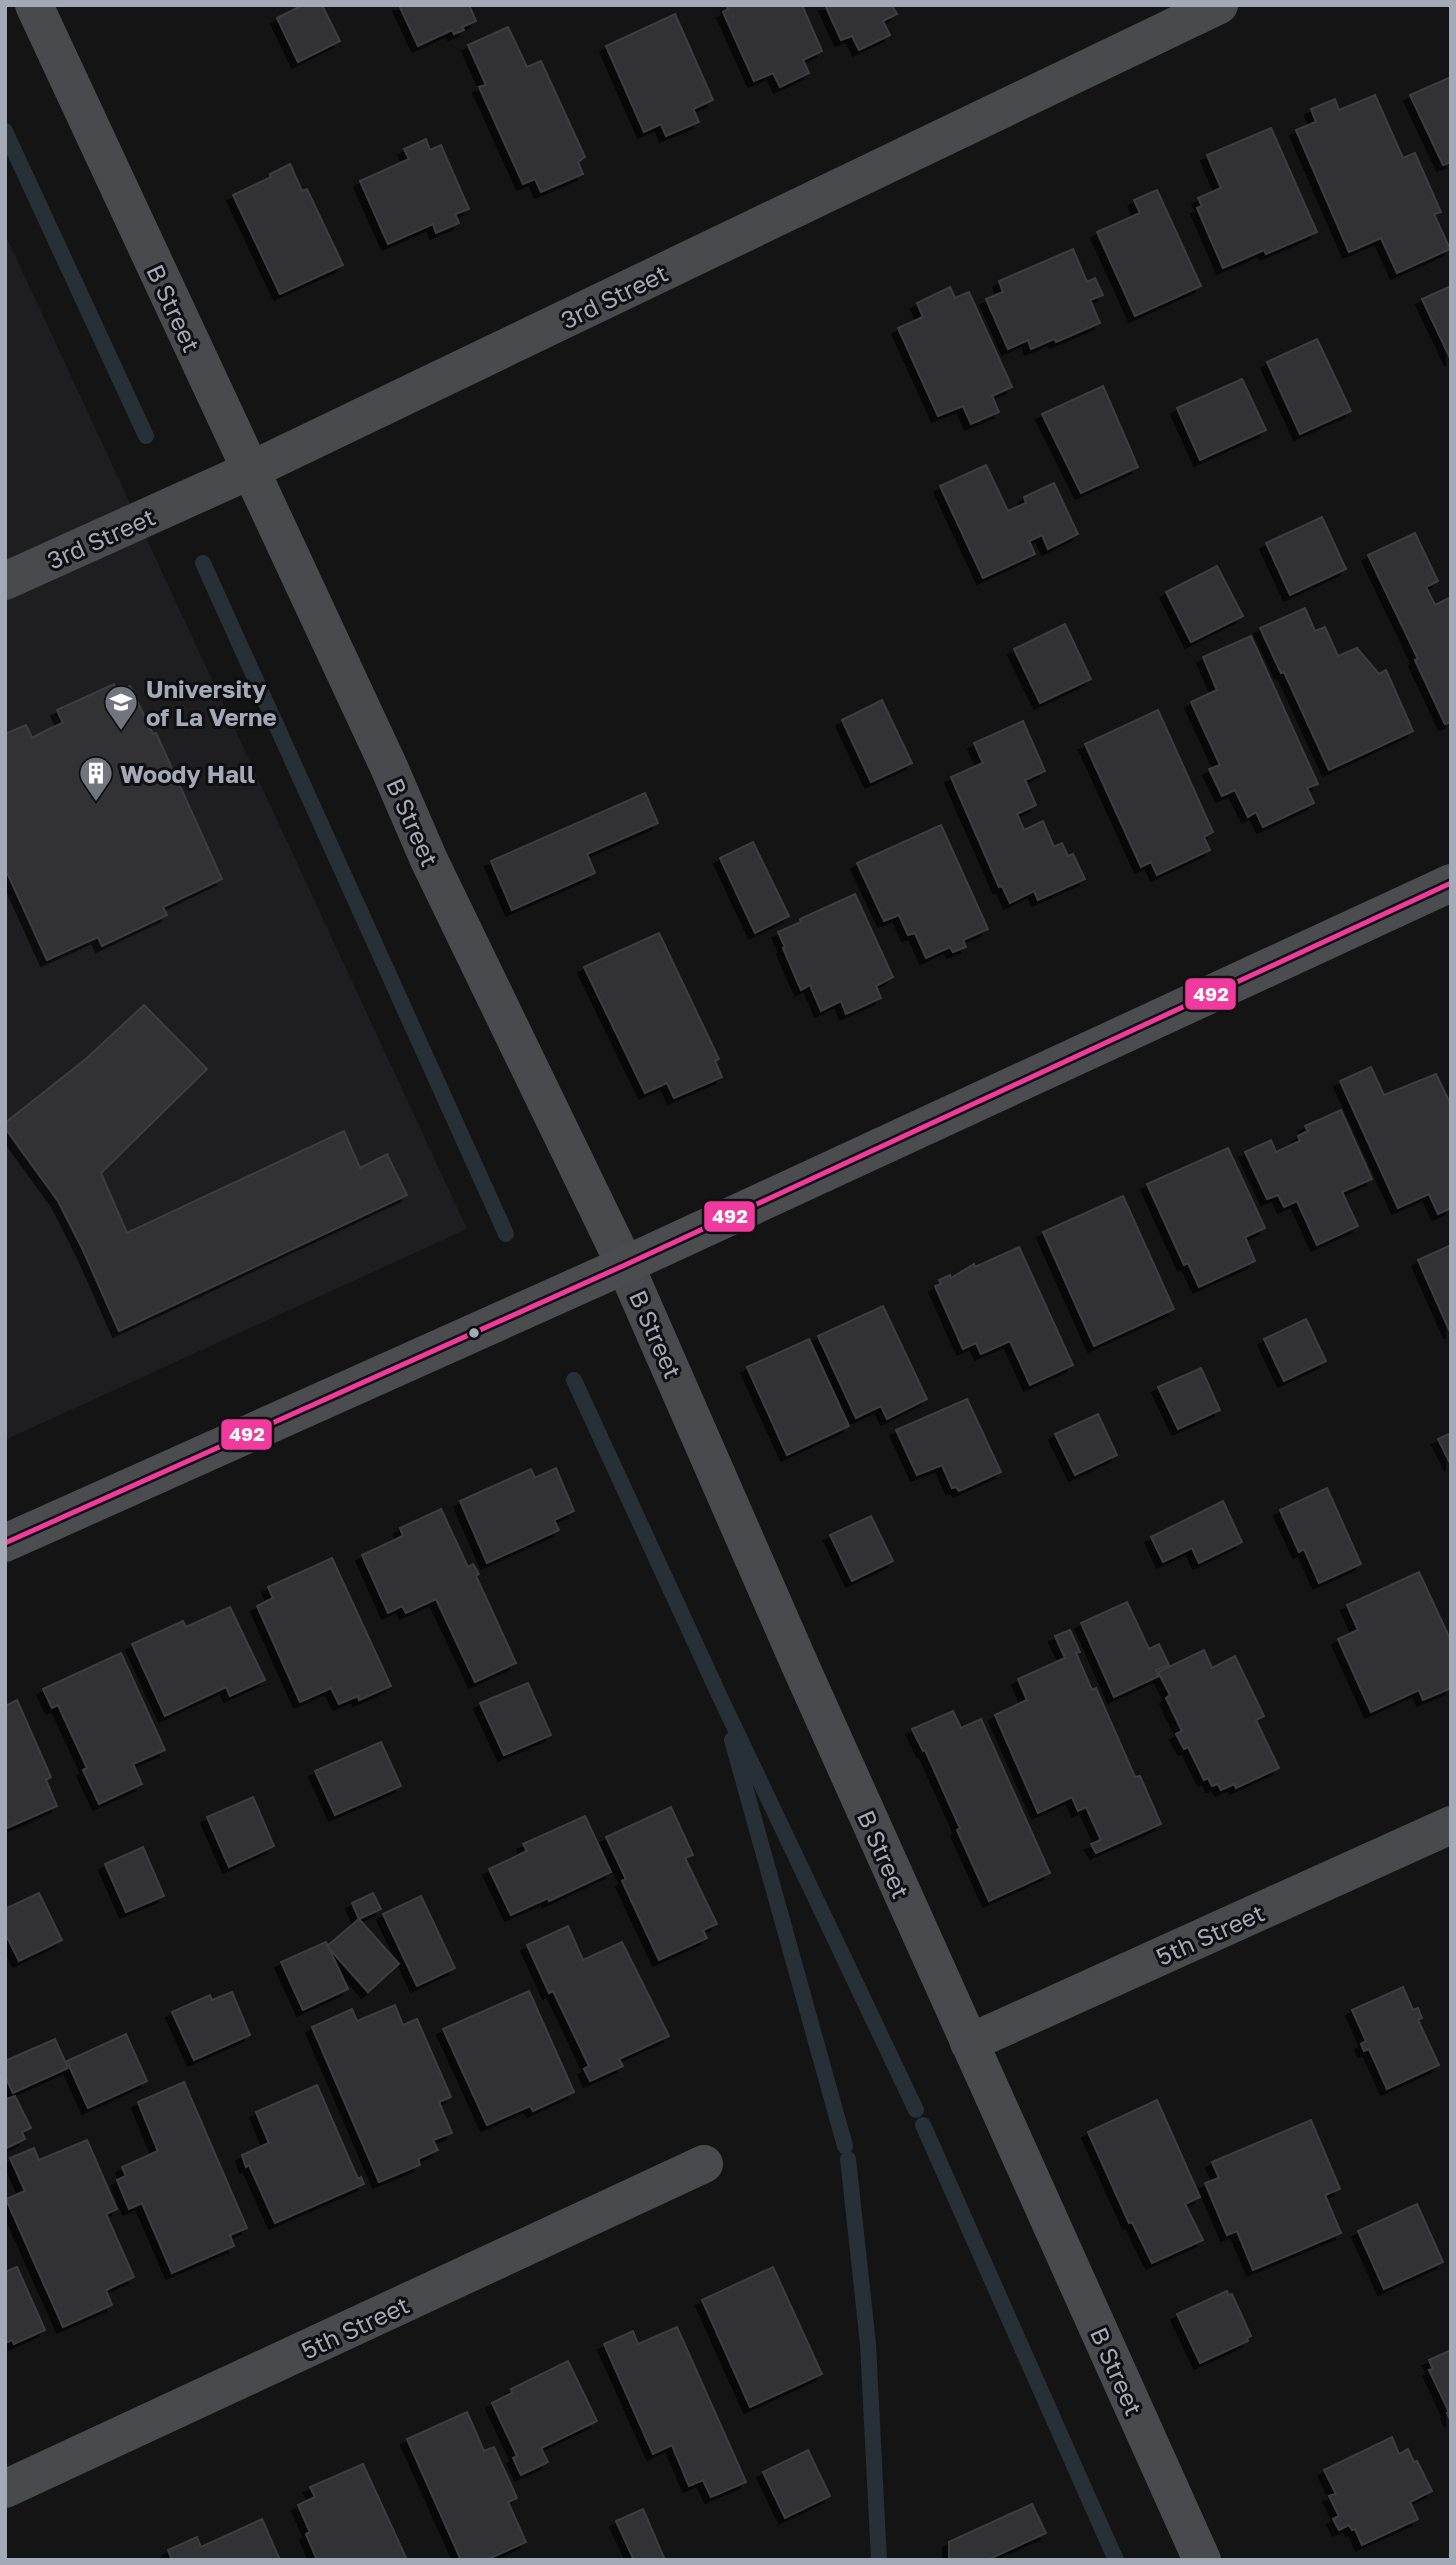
<svg xmlns="http://www.w3.org/2000/svg" width="1456" height="2565" font-family="'Golos Text',sans-serif">
<style>
.built{fill:#1e1e20}
.lines{fill:none;stroke-linecap:round;stroke-linejoin:round}
.stream{stroke:#272f37;stroke-width:16}
.building{fill:#323234;stroke:#3d3e41;stroke-width:2;filter:url(#shadow)}
.minor{stroke:#484a4d;stroke-width:38}
.major{stroke:#4b4c4f;stroke-width:38}
.bus-1-casing{stroke:#0f0e10;stroke-width:10}
.bus-1{stroke:#f13a9d;stroke-width:5}
.bus-dot{fill:#a4a9b7;stroke:#0f0e10;stroke-width:2.5}
.labels{text-anchor:middle;dominant-baseline:central;stroke-width:6;stroke-linejoin:round;paint-order:stroke}
.street-label{font-size:24px;fill:#a4a9b7;stroke:#0f0e10}
.poi-label{font-size:24px;font-weight:bold;fill:#a4a9b7;stroke:#0f0e10;text-anchor:start}
.line-badge{stroke:#0f0e10;stroke-width:2.5}
.badge-label{font-size:19px;text-anchor:middle;font-weight:bold;fill:#fff}
</style>
<defs>
<filter id="shadow"><feDropShadow dx="-6" dy="6" stdDeviation="0" flood-color="#0009"/></filter>
</defs>
<rect width="100%" height="100%" fill="#141414"/>
<polygon class="built" points="5,234 467,1229 5,1440"/>
<g class="lines">
<g class="stream">
<polyline points="5,131 146,436"/>
<polyline points="203,563 506,1234"/>
<polyline points="574,1380 721,1699 916,2110"/>
<polyline points="732,1740 845,2146"/>
<polyline points="923,2125 1116,2560"/>
<polyline points="848,2159 868,2344 879,2560"/>
</g>
</g>
<g class="building">
<polygon points="303,5 322,5 340,41 298,62 277,18"/>
<polygon points="399,5 469,5 476,21 462,27 464,30 454,34 452,30 418,46"/>
<polygon points="727,5 802,5 822,51 803,60 809,73 780,87 773,73 754,81 723,12 728,9"/>
<polygon points="825,5 892,5 897,14 883,21 890,35 859,50 852,36 841,40"/>
<polygon points="675,14 713,100 693,109 699,122 666,136 661,124 644,132 606,46"/>
<polygon points="508,27 527,67 541,61 585,157 578,162 583,174 541,192 535,179 523,184 479,87 486,85 468,45"/>
<polygon points="1451,77 1451,162 1443,165 1410,95"/>
<polygon points="1375,95 1403,158 1415,153 1441,212 1434,214 1450,249 1397,273 1381,238 1349,252 1296,130 1316,122 1311,109 1335,99 1339,110"/>
<polygon points="1271,128 1317,232 1266,254 1264,250 1223,268 1197,208 1202,206 1198,198 1221,188 1207,155"/>
<polygon points="426,139 430,150 441,145 469,209 455,214 459,223 436,233 433,224 388,244 360,181 409,159 404,149"/>
<polygon points="290,164 302,191 307,189 343,265 280,294 233,195 271,177 270,174"/>
<polygon points="1157,190 1201,286 1135,316 1097,232 1140,213 1134,200"/>
<polygon points="1073,249 1087,282 1095,278 1103,295 1090,300 1100,323 1056,342 1054,339 1031,349 1028,340 1008,349 986,299 1003,292 999,281"/>
<polygon points="1451,286 1451,360 1422,299"/>
<polygon points="950,287 955,298 969,292 1012,387 992,396 999,412 971,424 963,406 938,416 898,328 923,317 917,303"/>
<polygon points="1317,339 1351,411 1300,434 1267,362"/>
<polygon points="1242,379 1266,430 1200,460 1177,408"/>
<polygon points="1103,386 1138,467 1081,493 1042,414"/>
<polygon points="986,465 1008,511 1026,503 1024,497 1054,483 1078,534 1048,549 1042,535 1029,541 1035,554 983,578 940,486"/>
<polygon points="1322,517 1346,569 1290,595 1266,543"/>
<polygon points="1415,533 1438,581 1426,587 1435,605 1451,597 1451,722 1445,724 1415,660 1418,659 1368,555"/>
<polygon points="1217,566 1243,616 1191,642 1166,592"/>
<polygon points="1305,608 1315,631 1325,627 1338,656 1357,648 1379,674 1386,670 1413,731 1329,770 1284,672 1281,673 1260,628"/>
<polygon points="1065,624 1091,679 1040,703 1014,649"/>
<polygon points="1251,636 1318,784 1307,788 1314,803 1263,827 1256,812 1248,817 1235,790 1222,796 1209,769 1220,765 1191,702 1217,690 1203,657"/>
<polygon points="114,684 117,692 130,686 153,734 156,733 222,879 163,907 167,915 102,946 98,937 47,960 5,868 5,734 26,725 32,738 47,730 63,723 57,710"/>
<polygon points="882,700 912,763 871,782 842,720"/>
<polygon points="1158,710 1213,832 1204,837 1210,850 1157,875 1151,862 1141,867 1085,744"/>
<polygon points="1023,721 1045,771 1025,780 1036,805 1017,814 1024,830 1043,821 1054,847 1062,843 1068,856 1073,854 1085,879 1038,900 1034,891 1010,903 1002,886 999,887 951,777 983,763 974,743"/>
<polygon points="645,793 658,823 587,854 595,873 512,910 491,861"/>
<polygon points="941,825 988,929 963,940 966,947 953,952 950,947 926,958 915,933 908,935 899,915 884,921 857,863"/>
<polygon points="753,842 789,916 755,933 720,858"/>
<polygon points="855,894 893,977 876,986 881,998 846,1014 841,1001 821,1011 810,985 801,990 783,948 785,947 778,932 801,922 800,919"/>
<polygon points="659,933 719,1059 715,1061 722,1077 674,1098 667,1083 645,1093 584,967"/>
<polygon points="144,1005 207,1069 101,1173 127,1233 344,1131 360,1168 387,1154 407,1195 119,1331 83,1250 58,1201 5,1128 5,1123 87,1058"/>
<polygon points="1371,1067 1384,1095 1436,1074 1451,1105 1451,1208 1438,1214 1429,1194 1398,1208 1340,1081"/>
<polygon points="1341,1110 1372,1179 1342,1192 1358,1226 1317,1245 1297,1201 1284,1207 1278,1195 1267,1199 1245,1152 1271,1140 1276,1152 1300,1141 1298,1136 1308,1131 1305,1126"/>
<polygon points="1228,1148 1265,1228 1245,1237 1255,1261 1199,1287 1188,1263 1184,1265 1147,1184"/>
<polygon points="1123,1196 1174,1309 1094,1346 1043,1232"/>
<polygon points="1451,1245 1451,1332 1450,1332 1418,1260"/>
<polygon points="1019,1247 1073,1365 1030,1385 1010,1341 981,1354 976,1343 963,1349 935,1286 941,1284 939,1280 950,1275 951,1278 974,1264 975,1267"/>
<polygon points="883,1306 927,1399 887,1419 881,1406 856,1418 818,1336"/>
<polygon points="1306,1319 1326,1361 1284,1381 1264,1339"/>
<polygon points="809,1339 849,1426 787,1455 747,1367"/>
<polygon points="1201,1368 1220,1410 1178,1429 1158,1387"/>
<polygon points="967,1399 1001,1472 959,1491 956,1487 952,1488 942,1465 917,1475 896,1430"/>
<polygon points="1098,1414 1117,1455 1075,1475 1055,1434"/>
<polygon points="1451,1433 1451,1465 1438,1439"/>
<polygon points="556,1468 574,1511 554,1520 559,1530 487,1563 460,1501 531,1469 535,1478"/>
<polygon points="1327,1488 1361,1564 1319,1583 1304,1549 1299,1552 1280,1510"/>
<polygon points="1223,1501 1242,1542 1199,1563 1192,1548 1163,1562 1151,1537"/>
<polygon points="441,1509 468,1567 473,1564 479,1574 476,1576 516,1663 475,1682 436,1599 406,1613 402,1606 388,1613 362,1555 403,1536 400,1528"/>
<polygon points="871,1516 893,1561 852,1581 830,1535"/>
<polygon points="332,1558 391,1686 359,1700 358,1696 339,1704 331,1688 300,1702 257,1606 273,1598 268,1587"/>
<polygon points="1419,1572 1451,1641 1451,1688 1423,1700 1419,1690 1371,1712 1338,1639 1358,1630 1347,1605"/>
<polygon points="1127,1602 1149,1649 1159,1644 1169,1665 1156,1670 1159,1676 1114,1697 1081,1623"/>
<polygon points="230,1607 265,1680 230,1696 226,1687 165,1716 132,1644 183,1621 186,1627"/>
<polygon points="1070,1630 1080,1652 1076,1653 1092,1690 1096,1688 1135,1777 1140,1776 1161,1824 1096,1853 1091,1844 1101,1840 1086,1807 1078,1811 1072,1797 1038,1813 995,1715 1027,1700 1018,1679 1065,1658 1055,1636"/>
<polygon points="1204,1650 1212,1668 1235,1656 1264,1716 1256,1720 1279,1768 1236,1788 1234,1784 1221,1790 1218,1784 1212,1786 1208,1778 1204,1780 1188,1747 1184,1749 1176,1734 1182,1731 1166,1698 1170,1695 1158,1672"/>
<polygon points="121,1653 165,1750 133,1764 142,1784 99,1804 83,1770 87,1768 58,1705 52,1708 43,1689"/>
<polygon points="528,1683 551,1735 504,1755 480,1703"/>
<polygon points="17,1700 51,1777 46,1780 57,1806 5,1829 5,1706"/>
<polygon points="953,1711 961,1728 981,1719 1050,1873 989,1901 957,1830 960,1828 925,1750 923,1751 912,1729"/>
<polygon points="381,1742 401,1786 335,1815 315,1771"/>
<polygon points="253,1797 274,1846 229,1867 207,1817"/>
<polygon points="671,1807 693,1855 685,1858 717,1924 703,1930 707,1938 659,1960 622,1881 626,1879 606,1837"/>
<polygon points="585,1816 611,1872 549,1901 548,1898 511,1915 489,1869 527,1851 523,1844"/>
<polygon points="143,1847 164,1896 126,1912 105,1864"/>
<polygon points="39,1893 62,1940 19,1961 5,1933 5,1909"/>
<polygon points="373,1893 381,1909 359,1919 352,1903"/>
<polygon points="421,1896 455,1968 417,1986 383,1914"/>
<polygon points="359,1919 399,1964 368,1992 327,1946"/>
<polygon points="568,1926 583,1960 622,1942 669,2036 619,2059 623,2066 590,2081 584,2069 589,2066 553,1991 549,1993 527,1945"/>
<polygon points="326,1942 348,1989 303,2010 281,1962"/>
<polygon points="1403,1987 1413,2010 1418,2008 1422,2018 1418,2020 1439,2065 1387,2089 1369,2049 1364,2051 1361,2044 1366,2041 1352,2010"/>
<polygon points="529,1991 574,2092 533,2111 530,2106 487,2125 443,2029"/>
<polygon points="232,1992 250,2035 194,2060 172,2012 210,1995 212,2000"/>
<polygon points="395,2005 403,2025 417,2019 451,2097 439,2102 452,2133 433,2140 438,2150 418,2159 420,2165 379,2182 312,2027 352,2009 357,2021"/>
<polygon points="126,2034 147,2081 88,2108 67,2061"/>
<polygon points="55,2039 68,2068 13,2093 5,2076 5,2061"/>
<polygon points="184,2082 247,2228 230,2235 234,2246 172,2273 142,2203 129,2209 117,2180 126,2176 122,2167 158,2151 138,2102"/>
<polygon points="317,2085 358,2179 361,2177 364,2184 275,2223 249,2165 246,2167 242,2155 269,2143 256,2112"/>
<polygon points="5,2095 7,2099 15,2096 31,2128 22,2132 25,2139 5,2149"/>
<polygon points="1157,2100 1200,2197 1185,2204 1203,2240 1152,2263 1132,2222 1129,2223 1088,2132"/>
<polygon points="1311,2120 1340,2189 1325,2195 1341,2233 1253,2270 1237,2231 1227,2235 1205,2183 1219,2178 1212,2162"/>
<polygon points="87,2140 117,2209 106,2214 134,2277 106,2290 112,2305 63,2327 6,2199 25,2191 10,2158 34,2148 39,2160"/>
<polygon points="1417,2204 1443,2262 1384,2289 1358,2231"/>
<polygon points="17,2267 45,2330 14,2344 12,2340 5,2343 5,2272"/>
<polygon points="773,2267 822,2374 750,2407 702,2300"/>
<polygon points="1227,2291 1228,2295 1232,2294 1251,2336 1247,2338 1248,2341 1200,2363 1177,2314"/>
<polygon points="677,2327 746,2482 711,2497 703,2480 689,2486 672,2445 653,2454 604,2344 633,2331 638,2344"/>
<polygon points="1451,2350 1451,2421 1447,2413 1449,2412 1429,2370 1433,2369 1429,2360"/>
<polygon points="568,2361 597,2421 541,2448 548,2462 521,2475 513,2458 517,2456 492,2403 512,2393 511,2389"/>
<polygon points="467,2412 484,2451 494,2447 517,2498 508,2502 526,2542 486,2560 461,2560 407,2439"/>
<polygon points="1392,2437 1399,2454 1408,2449 1414,2462 1417,2461 1432,2491 1410,2502 1418,2519 1362,2545 1355,2529 1352,2530 1349,2525 1339,2530 1333,2519 1339,2516 1329,2496 1336,2494 1324,2470"/>
<polygon points="808,2450 830,2496 785,2518 763,2472"/>
<polygon points="363,2464 407,2560 317,2560 306,2534 310,2532 298,2505 315,2497 310,2487"/>
<polygon points="1032,2504 1046,2533 987,2560 949,2560 949,2542"/>
<polygon points="643,2509 665,2560 634,2560 616,2521"/>
<polygon points="262,2519 280,2560 172,2560 168,2550 197,2537 201,2547"/>
</g>
<g class="lines">
<g class="minor">
<polyline points="34,5 388,765 429,860 625,1265 800,1665 1202,2560"/>
<polyline points="5,581 251,470 1219,5"/>
<polyline points="969,2043 1451,1825"/>
<polyline points="5,2489 704,2164"/>
</g>
<polyline class="major" points="5,1543 625,1265 1451,883"/>
<defs>
<polyline id="bus-1" points="5,1543 625,1265 1451,883"/>
</defs>
<use href="#bus-1" class="bus-1-casing"/>
<use href="#bus-1" class="bus-1"/>
</g>
<defs>
<symbol id="university-pin" viewBox="-11 -11 22 30"><path d="M0 17L-7.5 6A9.5 9.5 0 1 1 7.5 6Z" fill="#72757e" stroke="#0f0e10"/><path d="M0-5L7-2L0 1L-7-2ZM-4 1L0 2.5L4 1V4Q0 6-4 4Z" fill="#fff"/></symbol>
<symbol id="building-pin" viewBox="-11 -11 22 30"><path d="M0 17L-7.5 6A9.5 9.5 0 1 1 7.5 6Z" fill="#72757e" stroke="#0f0e10"/><path d="M-4-6H4V6H1V3H-1V6H-4ZM-2.5-4.3h1.7v1.8h-1.7ZM.8-4.3h1.7v1.8H.8ZM-2.5-1h1.7V.8h-1.7ZM.8-1h1.7V.8H.8Z" fill="#fff"/></symbol>
</defs>
<g fill-rule="evenodd">
<use href="#university-pin" x="102" y="683" width="38" height="52"/>
<use href="#building-pin" x="77" y="754" width="38" height="52"/>
</g>
<circle class="bus-dot" cx="474" cy="1333" r="6"/>
<g class="labels">
<g class="street-label">
<text transform="translate(614 296) rotate(-26)">3rd Street</text>
<text transform="translate(174 308) rotate(65)">B Street</text>
<text transform="translate(101 538) rotate(-24)">3rd Street</text>
<text transform="translate(413 822) rotate(66)">B Street</text>
<text transform="translate(656 1334) rotate(66)">B Street</text>
<text transform="translate(884 1854) rotate(66)">B Street</text>
<text transform="translate(1210 1934) rotate(-24)">5th Street</text>
<text transform="translate(355 2327) rotate(-25)">5th Street</text>
<text transform="translate(1117 2371) rotate(66)">B Street</text>
</g>
<g class="poi-label">
<text x="146" y="688">University<tspan x="146" dy="28">of La Verne</tspan></text>
<text x="120" y="773">Woody Hall</text>
</g>
</g>
<g class="line-badge">
<rect x="1184" y="977" width="53" height="34" rx="7" fill="#f13a9d"/>
<rect x="703" y="1200" width="53" height="33" rx="7" fill="#f13a9d"/>
<rect x="220" y="1418" width="53" height="33" rx="7" fill="#f13a9d"/>
</g>
<g class="badge-label">
<text x="1211" y="1001">492</text>
<text x="730" y="1223">492</text>
<text x="247" y="1441">492</text>
</g>
<rect width="1456" height="2565" fill="none" stroke="#a4a9b7" stroke-width="14"/>
</svg>
